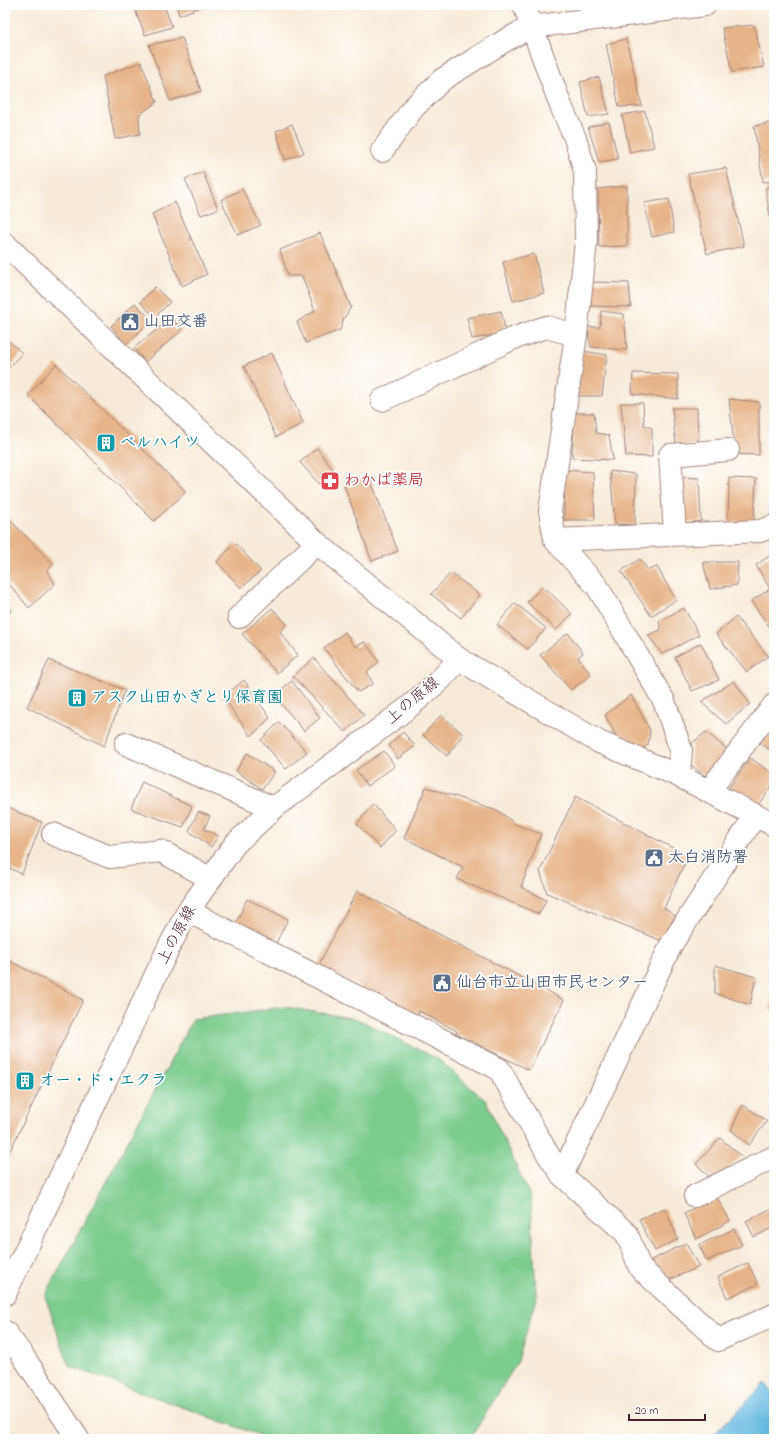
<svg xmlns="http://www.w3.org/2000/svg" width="779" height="1444" font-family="'Indie Flower','Klee One',sans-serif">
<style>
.green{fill:#7bcc8d;stroke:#62765c}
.water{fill:#63b7df;stroke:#566b85}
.building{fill:#e6b488}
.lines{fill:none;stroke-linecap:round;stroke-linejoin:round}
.minor-casing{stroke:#a08582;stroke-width:24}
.minor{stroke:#fff;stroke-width:22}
.labels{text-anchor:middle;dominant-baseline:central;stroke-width:3.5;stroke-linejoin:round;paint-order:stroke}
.service-label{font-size:16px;font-weight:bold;fill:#4e5e75;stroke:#fff;text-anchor:start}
.culture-label{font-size:16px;font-weight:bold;fill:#0d838f;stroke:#fff;text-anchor:start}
.health-label{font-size:16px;font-weight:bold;fill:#be3a42;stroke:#fff;text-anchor:start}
.street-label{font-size:16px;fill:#4a1f2b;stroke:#fff}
</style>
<rect width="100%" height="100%" fill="#fff"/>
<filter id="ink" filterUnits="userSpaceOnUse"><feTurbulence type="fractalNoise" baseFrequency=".025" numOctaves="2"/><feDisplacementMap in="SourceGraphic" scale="8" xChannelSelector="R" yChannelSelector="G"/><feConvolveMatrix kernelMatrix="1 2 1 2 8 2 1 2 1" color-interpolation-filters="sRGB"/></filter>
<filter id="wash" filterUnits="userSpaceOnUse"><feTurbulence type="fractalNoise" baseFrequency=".012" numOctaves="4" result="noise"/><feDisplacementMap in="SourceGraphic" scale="16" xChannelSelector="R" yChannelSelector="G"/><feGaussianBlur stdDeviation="0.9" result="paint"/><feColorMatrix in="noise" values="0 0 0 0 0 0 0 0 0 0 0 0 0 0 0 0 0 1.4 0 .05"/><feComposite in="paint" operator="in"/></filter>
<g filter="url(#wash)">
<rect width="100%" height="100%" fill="#f6ebd8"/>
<polygon class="green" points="285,1007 357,1019 438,1059 486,1101 531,1198 536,1298 518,1361 470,1439 270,1439 69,1366 45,1296 193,1019"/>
<polygon class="water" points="765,1383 774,1393 774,1432 767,1439 709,1439"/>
<g id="blocks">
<g class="building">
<polygon points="133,5 164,5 172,27 145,35"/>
<polygon points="176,5 207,5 179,15"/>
<polygon points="754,25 764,67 732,72 722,28"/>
<polygon points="182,38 201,91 170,101 149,45"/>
<polygon points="626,39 642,106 619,107 606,44"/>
<polygon points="141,62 157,102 139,115 140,134 115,139 103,76"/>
<polygon points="599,77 609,114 588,117 580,82"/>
<polygon points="645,111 654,147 630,152 622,115"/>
<polygon points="609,122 618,159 599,162 588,127"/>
<polygon points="774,122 774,181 763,182 754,126"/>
<polygon points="292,124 304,153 285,160 276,131"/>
<polygon points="726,168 744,246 707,254 688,174"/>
<polygon points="203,172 218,209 201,215 185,179"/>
<polygon points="627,186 627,246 599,247 598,189"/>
<polygon points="774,186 774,232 773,232 765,188"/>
<polygon points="242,189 261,225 238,235 221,200"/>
<polygon points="669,199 674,232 652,237 644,203"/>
<polygon points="175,202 207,274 182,286 152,214"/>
<polygon points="320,233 351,307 344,318 340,330 306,343 297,322 315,311 302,276 288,276 280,250"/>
<polygon points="534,254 544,293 513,301 503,262"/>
<polygon points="591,282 629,283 631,307 591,306"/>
<polygon points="155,287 170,302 155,317 140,302"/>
<polygon points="135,303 152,320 126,344 111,326"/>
<polygon points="501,311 506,333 472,339 467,318"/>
<polygon points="601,311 624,314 627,350 591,347 587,327 600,327"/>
<polygon points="171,318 182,330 145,362 134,348"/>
<polygon points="5,337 22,353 5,372"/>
<polygon points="583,351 607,355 602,396 575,396"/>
<polygon points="272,353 303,423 276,437 244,366"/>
<polygon points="56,364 186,492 154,521 28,395"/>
<polygon points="633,373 678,374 678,399 632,394"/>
<polygon points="729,399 759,402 759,455 735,454"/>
<polygon points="621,403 643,403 644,425 652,428 652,457 626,456"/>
<polygon points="672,408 697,408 698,445 676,445"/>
<polygon points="575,413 594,413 596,433 609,435 613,460 572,458"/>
<polygon points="317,448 333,470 319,484 300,462"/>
<polygon points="565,470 593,472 595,520 564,520"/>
<polygon points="610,471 636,474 635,525 615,524"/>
<polygon points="369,476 398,551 372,561 344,485"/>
<polygon points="679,477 699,478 701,521 681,524"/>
<polygon points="729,478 756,479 754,522 728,522"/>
<polygon points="7,517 53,564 47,571 55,584 29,608 5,579 5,518"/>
<polygon points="235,543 261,571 241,588 217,562"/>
<polygon points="771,555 774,559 774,633 751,601 770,589 756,565"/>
<polygon points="640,559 648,570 657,567 676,600 651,616 621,571"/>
<polygon points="703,562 738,562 737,585 710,589"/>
<polygon points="451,573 480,595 461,618 431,594"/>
<polygon points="543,586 572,614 556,630 527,602"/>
<polygon points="515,603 546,628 528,649 497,625"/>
<polygon points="5,604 11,611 5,618"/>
<polygon points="272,608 287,624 280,632 298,655 277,673 242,634"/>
<polygon points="684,608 699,635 662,654 648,635 661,630 659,621"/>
<polygon points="736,617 768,656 747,672 716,634"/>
<polygon points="345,632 355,647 365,642 379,662 367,672 373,684 358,692 324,648"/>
<polygon points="568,633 583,653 578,657 591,675 571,690 540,655"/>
<polygon points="701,643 719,680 692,691 675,657"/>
<polygon points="314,658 364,715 345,732 293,676"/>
<polygon points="49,660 125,690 104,746 27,707"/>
<polygon points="244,680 270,718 251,736 223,697"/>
<polygon points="292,681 320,718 304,731 274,695"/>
<polygon points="734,681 750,704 726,724 701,702"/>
<polygon points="631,695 650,730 648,745 638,752 620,743 605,715"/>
<polygon points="441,715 463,734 447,756 423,735"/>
<polygon points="279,722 307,752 286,769 261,740"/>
<polygon points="774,723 774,753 760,743"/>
<polygon points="403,732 415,746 398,759 389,745"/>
<polygon points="706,732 728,750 705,776 690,764 692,743"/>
<polygon points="384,751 395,766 367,786 356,770"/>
<polygon points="247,753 275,772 262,789 236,771"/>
<polygon points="750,758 774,774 774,782 756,808 728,789"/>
<polygon points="142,782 192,806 183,827 131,809"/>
<polygon points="426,787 497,810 517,825 541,834 521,887 546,900 539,914 457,879 463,867 404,838"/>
<polygon points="575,797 688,856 664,908 675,916 662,941 547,893 540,871"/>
<polygon points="373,804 396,830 380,848 357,824"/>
<polygon points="5,807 42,822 22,874 5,866"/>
<polygon points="198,812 210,816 204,829 218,836 211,847 189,831"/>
<polygon points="357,891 564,1000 529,1070 456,1034 457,1031 419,1011 418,1015 318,966"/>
<polygon points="247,899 288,919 274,947 234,927"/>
<polygon points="5,958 83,1000 5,1161"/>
<polygon points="715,965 756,977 750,1005 715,993"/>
<polygon points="773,989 774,989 774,1011 770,1009"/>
<polygon points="743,1105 767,1121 749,1145 731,1130"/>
<polygon points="720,1138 741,1156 715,1182 696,1164"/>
<polygon points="717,1197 730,1221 696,1239 684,1213"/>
<polygon points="774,1207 774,1227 754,1237 746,1221"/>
<polygon points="665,1208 678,1239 655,1251 639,1219"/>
<polygon points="734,1229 742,1245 707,1261 699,1245"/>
<polygon points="686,1243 699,1267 662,1283 651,1260"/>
<polygon points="748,1263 758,1284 727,1298 718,1277"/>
</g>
</g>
</g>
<g filter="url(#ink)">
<use href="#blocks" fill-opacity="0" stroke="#a08582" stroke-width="1"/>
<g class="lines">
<defs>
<g id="minor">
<polyline points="524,5 561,106 575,138 585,171 586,242 576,335 550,511 555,540 597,586 664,701 681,750 679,776"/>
<polyline points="382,151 414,107 443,79 506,40 531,27 705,5"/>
<polyline points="5,244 317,543 459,659 599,742 679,776 774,825"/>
<polyline points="382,400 512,339 546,327 576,335"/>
<polyline points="675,534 670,455 728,450"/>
<polyline points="555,540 760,531 774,526"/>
<polyline points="239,617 317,543"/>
<polyline points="126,744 274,808"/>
<polyline points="709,791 774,705"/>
<polyline points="53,834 110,857 161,851 211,879"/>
<polyline points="188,911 499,1069 549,1156 562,1175 627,1234 640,1268 718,1340 774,1315"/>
<polyline points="562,1175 671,945 755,816"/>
<polyline points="695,1196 774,1157"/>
<polyline points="5,1294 168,949 188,911 235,844 274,808 409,707 440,680 459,659"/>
<polyline points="5,1332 21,1353 78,1439"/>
</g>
</defs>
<use href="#minor" class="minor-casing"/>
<use href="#minor" class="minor"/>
</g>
</g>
<defs>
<symbol id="civic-square" viewBox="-11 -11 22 22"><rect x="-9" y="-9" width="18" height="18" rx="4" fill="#5c6f8a" stroke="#fff"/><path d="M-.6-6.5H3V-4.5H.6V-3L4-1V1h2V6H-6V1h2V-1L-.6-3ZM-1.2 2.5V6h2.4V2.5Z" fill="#fff"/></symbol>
<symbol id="building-square" viewBox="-11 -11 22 22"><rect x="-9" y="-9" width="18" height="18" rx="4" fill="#0f9aa8" stroke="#fff"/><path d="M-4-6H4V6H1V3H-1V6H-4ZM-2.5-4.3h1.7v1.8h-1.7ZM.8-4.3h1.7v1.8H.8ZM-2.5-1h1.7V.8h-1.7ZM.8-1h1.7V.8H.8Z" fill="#fff"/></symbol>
<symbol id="pharmacy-square" viewBox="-11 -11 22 22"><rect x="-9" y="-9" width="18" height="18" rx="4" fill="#e0444e" stroke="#fff"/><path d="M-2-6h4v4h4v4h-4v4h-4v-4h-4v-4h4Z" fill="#fff"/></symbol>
</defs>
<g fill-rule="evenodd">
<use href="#civic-square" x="119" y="311" width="22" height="22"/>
<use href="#building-square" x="95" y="432" width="22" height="22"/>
<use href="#pharmacy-square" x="319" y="470" width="22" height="22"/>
<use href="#building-square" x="66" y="687" width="22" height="22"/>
<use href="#civic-square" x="643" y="847" width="22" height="22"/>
<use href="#civic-square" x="431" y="972" width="22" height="22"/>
<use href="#building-square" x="14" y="1070" width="22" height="22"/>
</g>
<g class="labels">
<g class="service-label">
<text x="144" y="322">山田交番</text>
<text x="668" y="858">太白消防署</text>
<text x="456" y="983">仙台市立山田市民センター</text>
</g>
<g class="culture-label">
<text x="120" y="443">ベルハイツ</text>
<text x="91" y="698">アスク山田かぎとり保育園</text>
<text x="39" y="1081">オー・ド・エクラ</text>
</g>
<g class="health-label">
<text x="344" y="481">わかば薬局</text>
</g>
<g class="street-label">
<text transform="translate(413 701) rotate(-40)">上の原線</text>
<text transform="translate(177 935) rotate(-62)">上の原線</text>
</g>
</g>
<rect width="779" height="1444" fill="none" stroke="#fff" stroke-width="20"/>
<path d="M629 1414v6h76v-6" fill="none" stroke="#4a1f2b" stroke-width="2"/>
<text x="635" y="1414" font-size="12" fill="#4a1f2b" stroke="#ffffff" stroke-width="3" paint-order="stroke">20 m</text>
</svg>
